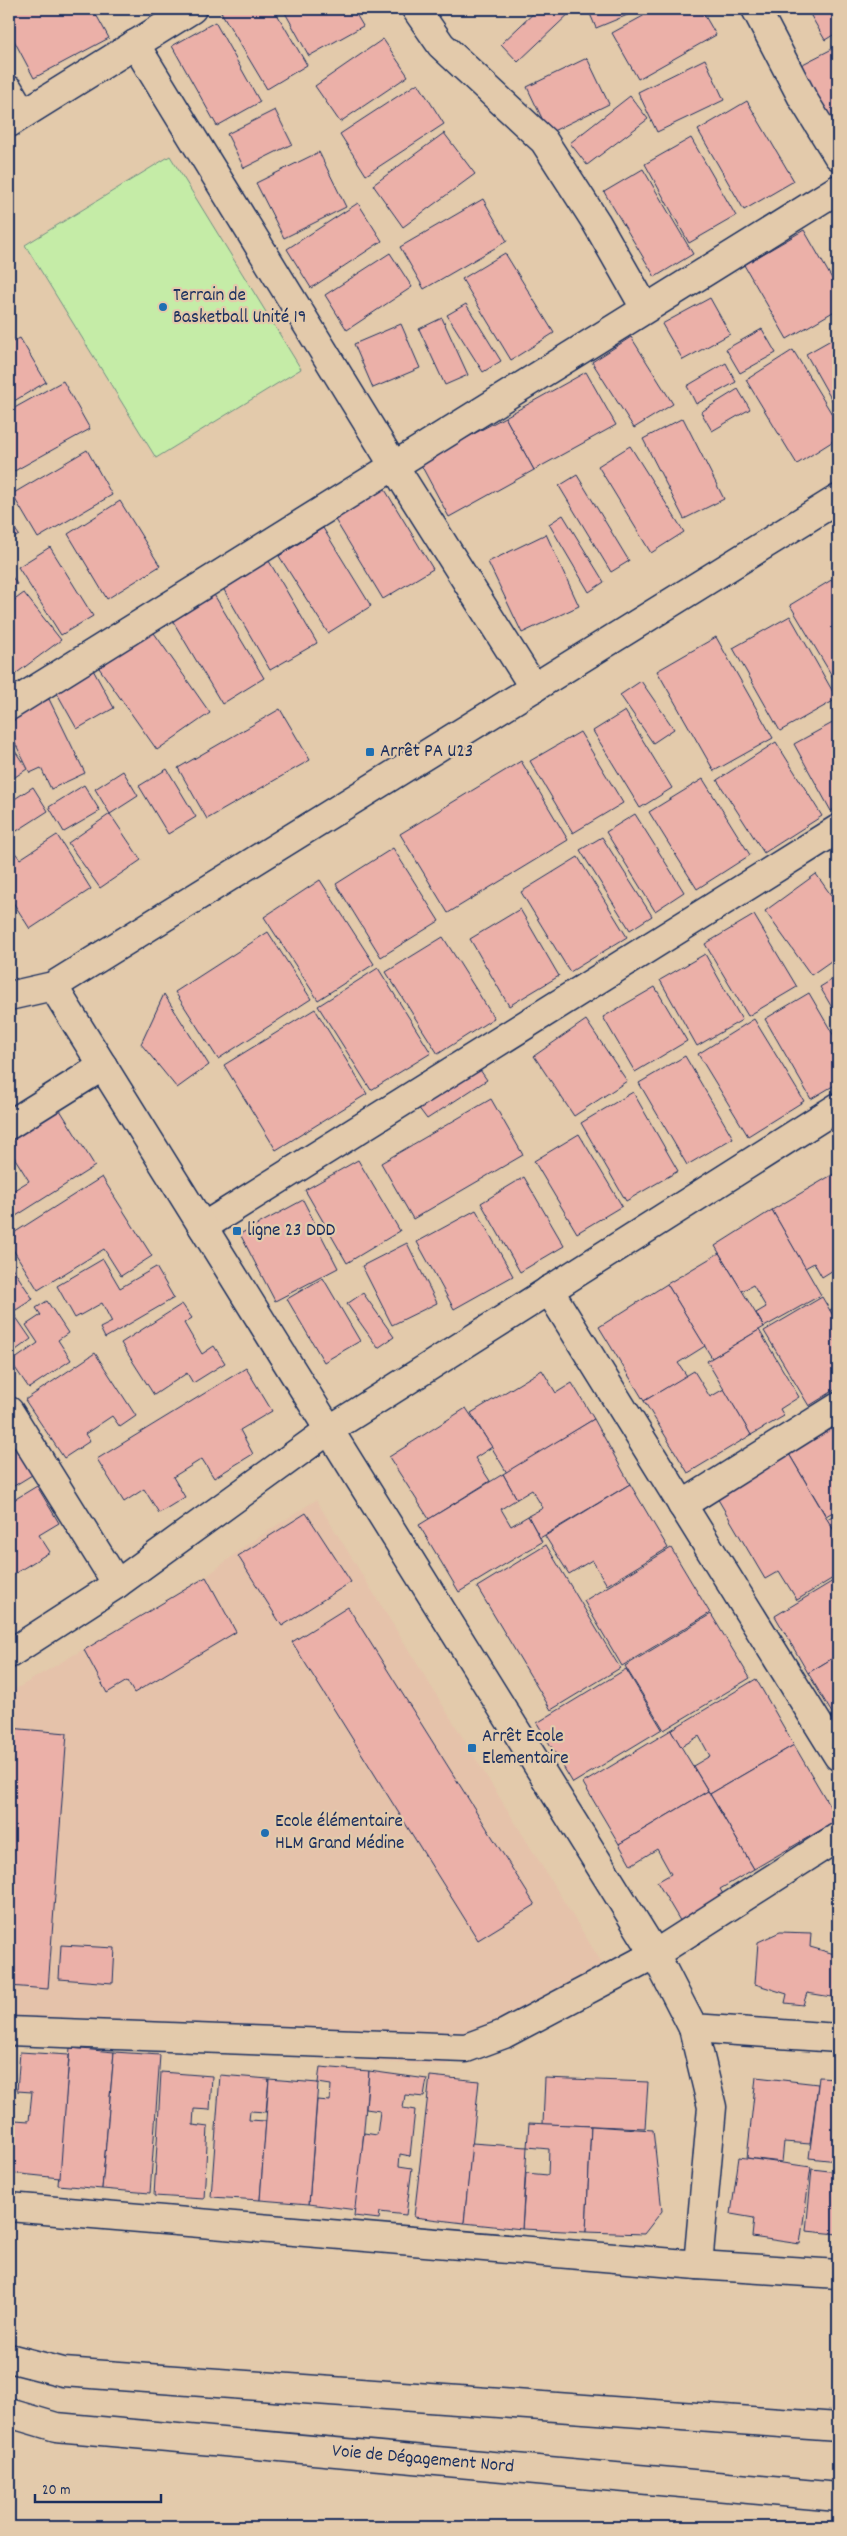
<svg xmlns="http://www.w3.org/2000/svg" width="847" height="2536" font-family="Dekko,sans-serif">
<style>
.built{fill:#e5c2aa}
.green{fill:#c5eca7;stroke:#708e82}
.building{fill:#ebb0a8;stroke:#1b2f5e}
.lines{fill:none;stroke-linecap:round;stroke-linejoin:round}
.minor-casing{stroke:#1b2f5e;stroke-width:31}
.tertiary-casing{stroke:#1b2f5e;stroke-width:31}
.primary-casing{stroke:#1b2f5e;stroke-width:31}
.trunk-casing{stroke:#1b2f5e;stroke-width:31}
.minor{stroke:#e3caab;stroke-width:28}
.tertiary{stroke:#e3caab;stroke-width:28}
.primary{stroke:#e3caab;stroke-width:28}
.trunk{stroke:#e3caab;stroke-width:28}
.poi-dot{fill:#1f6fb2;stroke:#e3caab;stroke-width:2}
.labels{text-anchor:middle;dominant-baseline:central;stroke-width:4.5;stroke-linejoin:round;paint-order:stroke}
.poi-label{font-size:19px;fill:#1b2f5e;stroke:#e3caab;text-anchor:start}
.street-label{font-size:19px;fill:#1b2f5e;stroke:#e3caab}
</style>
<rect width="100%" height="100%" fill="#e3caab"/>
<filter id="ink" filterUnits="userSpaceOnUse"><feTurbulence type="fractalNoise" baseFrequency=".02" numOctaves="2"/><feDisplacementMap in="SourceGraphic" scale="10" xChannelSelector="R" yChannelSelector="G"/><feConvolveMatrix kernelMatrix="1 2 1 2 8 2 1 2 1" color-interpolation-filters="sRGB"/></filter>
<g filter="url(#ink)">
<polygon class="built" points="316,1500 608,1973 444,2066 9,2038 9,1693 206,1577 245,1546"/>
<polygon class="green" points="170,156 301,369 156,458 25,245"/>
<g class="building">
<polygon points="9,9 93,9 109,38 34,78 9,31"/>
<polygon points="226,9 274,9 307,65 267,89 221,12"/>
<polygon points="283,9 353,9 363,26 309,56"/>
<polygon points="538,9 574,9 518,62 501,44"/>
<polygon points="588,9 642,9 596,28"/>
<polygon points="656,9 701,9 716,35 638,79 612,33"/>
<polygon points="807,9 838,9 838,32 825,40"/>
<polygon points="215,22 260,102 217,126 172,46"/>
<polygon points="383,39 408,76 340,122 315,86"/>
<polygon points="838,46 838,153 795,68"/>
<polygon points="587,58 609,104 549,133 527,87"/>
<polygon points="705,59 724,100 657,132 638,92"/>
<polygon points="418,83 444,124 366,175 340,134"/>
<polygon points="630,96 648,119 587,165 570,143"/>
<polygon points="747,101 794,181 744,210 698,130"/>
<polygon points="275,110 292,144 244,168 227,134"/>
<polygon points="444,133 475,174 403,227 373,185"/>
<polygon points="691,138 736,216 689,243 645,164"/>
<polygon points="319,152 346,207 284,238 256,183"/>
<polygon points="643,169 693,254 655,277 604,192"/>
<polygon points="483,199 507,241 424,289 400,247"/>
<polygon points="358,203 382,241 311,288 287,249"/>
<polygon points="804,230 838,289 838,309 787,339 744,265"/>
<polygon points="390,253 412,287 347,330 325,295"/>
<polygon points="505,253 554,333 511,360 462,279"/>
<polygon points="710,298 730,334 683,360 662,324"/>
<polygon points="466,304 501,361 483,372 447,315"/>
<polygon points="442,318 468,375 445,385 419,329"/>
<polygon points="401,324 420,368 373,388 354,344"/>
<polygon points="762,329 776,353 740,373 726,349"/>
<polygon points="838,336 838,411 806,354"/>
<polygon points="631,337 673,404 634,428 592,362"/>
<polygon points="20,338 46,382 9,404 9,344"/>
<polygon points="793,350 838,424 838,438 797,464 746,380"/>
<polygon points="726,363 736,382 696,404 687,386"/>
<polygon points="586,372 616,425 534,470 505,417"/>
<polygon points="63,381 90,429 9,474 9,411"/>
<polygon points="738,389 750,409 712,431 701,412"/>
<polygon points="505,417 534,470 449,517 420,463"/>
<polygon points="683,418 724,499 684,519 643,439"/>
<polygon points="630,446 684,532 651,553 598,466"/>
<polygon points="87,450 112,495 38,538 12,494"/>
<polygon points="577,475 629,561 611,572 559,486"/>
<polygon points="384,488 433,569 383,599 334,518"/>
<polygon points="120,501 160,566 107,599 68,534"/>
<polygon points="563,515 604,582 589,592 549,524"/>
<polygon points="10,522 19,535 9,541 9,524"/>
<polygon points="323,528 371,606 328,633 279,556"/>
<polygon points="546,534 579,606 522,633 488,562"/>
<polygon points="50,547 93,616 61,635 18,567"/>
<polygon points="266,556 317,643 270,670 220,583"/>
<polygon points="9,573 17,584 9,591"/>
<polygon points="838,576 838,686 790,605"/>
<polygon points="24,593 61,640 14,675 9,669 9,604"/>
<polygon points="213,593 264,678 222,704 171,618"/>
<polygon points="790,616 837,699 780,731 733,648"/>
<polygon points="152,630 210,713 157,750 99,668"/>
<polygon points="716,637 773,738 714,771 657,671"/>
<polygon points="92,668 114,708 77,729 54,688"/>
<polygon points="641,681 674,729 653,743 620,695"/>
<polygon points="49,699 85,773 51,789 41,768 30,773 9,731 9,719"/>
<polygon points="280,709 310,760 207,819 178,768"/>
<polygon points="625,711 672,788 640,808 593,731"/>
<polygon points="838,720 838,807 831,811 794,744"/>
<polygon points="580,732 623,803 573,833 530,761"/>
<polygon points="9,742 27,769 9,781"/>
<polygon points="776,742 822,816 764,853 717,780"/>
<polygon points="521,761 568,840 448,913 400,834"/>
<polygon points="167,769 196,817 168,834 139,786"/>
<polygon points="123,771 138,796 110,814 95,789"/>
<polygon points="703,779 750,855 697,889 649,812"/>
<polygon points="84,785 100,811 64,832 49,807"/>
<polygon points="33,787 48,811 9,836 9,793 13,800"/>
<polygon points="110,814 141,860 100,888 68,843"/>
<polygon points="635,814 684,892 655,911 606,832"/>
<polygon points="57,835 91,889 30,929 9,896 9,851 12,849 20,859"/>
<polygon points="602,837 652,916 630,930 580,850"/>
<polygon points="393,848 439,921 381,957 336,884"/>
<polygon points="578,857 627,937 570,972 521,892"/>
<polygon points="816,874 838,905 838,956 811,975 765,911"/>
<polygon points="320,880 374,964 318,1000 264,917"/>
<polygon points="520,909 559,976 509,1006 470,939"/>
<polygon points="754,915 797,987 748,1016 705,944"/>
<polygon points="268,932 311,999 218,1059 175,992"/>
<polygon points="443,937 494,1018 438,1054 386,972"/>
<polygon points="705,954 742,1020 697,1046 660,980"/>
<polygon points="378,968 431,1053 371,1090 318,1006"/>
<polygon points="838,976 838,1018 820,987"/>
<polygon points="655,987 687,1041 635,1072 603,1017"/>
<polygon points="809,993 838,1043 838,1083 811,1099 765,1019"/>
<polygon points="164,994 209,1065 177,1088 141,1044"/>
<polygon points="315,1009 367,1094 276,1150 224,1065"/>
<polygon points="754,1019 804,1101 748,1136 698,1054"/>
<polygon points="586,1020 627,1081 574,1116 534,1056"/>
<polygon points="685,1056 733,1138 687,1165 639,1083"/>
<polygon points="478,1067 487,1080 427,1119 418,1107"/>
<polygon points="633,1092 678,1171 626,1201 581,1123"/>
<polygon points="491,1099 523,1155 413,1219 381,1163"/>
<polygon points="55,1102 95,1166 16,1216 9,1204 9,1193 29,1181 9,1149 9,1131"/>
<polygon points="579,1134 622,1206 577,1233 534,1161"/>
<polygon points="358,1160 400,1231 347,1263 305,1190"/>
<polygon points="837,1172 838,1267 822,1277 814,1263 805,1268 772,1210"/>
<polygon points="102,1177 152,1256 121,1276 104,1249 38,1290 9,1243 9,1236"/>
<polygon points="524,1177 564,1246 520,1272 481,1203"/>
<polygon points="303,1200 338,1268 275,1301 240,1234"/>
<polygon points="476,1210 513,1276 454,1309 417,1242"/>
<polygon points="772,1210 821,1295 764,1327 756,1313 766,1307 753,1285 742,1291 715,1246"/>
<polygon points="407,1243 437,1303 392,1325 362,1266"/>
<polygon points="719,1253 764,1327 712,1358 667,1284"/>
<polygon points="103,1259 120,1288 156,1267 174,1298 105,1338 100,1328 112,1322 102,1303 75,1318 57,1286"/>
<polygon points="9,1263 33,1299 16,1310 9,1300"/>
<polygon points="323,1278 360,1341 324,1362 287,1299"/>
<polygon points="667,1284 705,1346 678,1363 687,1376 644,1401 599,1327"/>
<polygon points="363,1293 394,1337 378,1348 347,1304"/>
<polygon points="822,1297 838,1324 838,1388 809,1406 764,1331"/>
<polygon points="47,1301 68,1333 58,1340 71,1360 29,1388 11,1362 38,1343 26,1325 41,1315 36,1308"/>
<polygon points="182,1304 192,1318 184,1323 202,1354 214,1346 225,1363 193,1383 187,1373 154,1395 121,1343"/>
<polygon points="838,1306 838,1324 830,1310"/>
<polygon points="9,1307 31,1339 9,1355"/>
<polygon points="759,1330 799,1397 780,1409 784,1416 751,1435 707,1361"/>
<polygon points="95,1353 136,1416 120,1427 112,1416 85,1434 90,1441 64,1458 25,1400"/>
<polygon points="246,1368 272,1411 240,1430 253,1454 214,1478 202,1459 173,1477 185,1497 159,1513 144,1489 124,1502 97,1459"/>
<polygon points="542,1370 556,1393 572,1383 594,1419 507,1473 471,1413"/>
<polygon points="694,1371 710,1397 724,1389 751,1435 688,1473 644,1401"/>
<polygon points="466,1408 492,1447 475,1458 490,1481 429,1519 389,1457"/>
<polygon points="594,1419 630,1484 540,1538 528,1516 543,1508 532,1490 517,1499 503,1474"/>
<polygon points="838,1422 838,1509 826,1516 789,1454"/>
<polygon points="9,1436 32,1475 9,1489"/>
<polygon points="789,1454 838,1537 838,1575 797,1600 779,1571 765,1579 716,1496"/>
<polygon points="503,1474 517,1499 501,1509 511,1526 528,1516 542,1542 459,1592 419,1525"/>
<polygon points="630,1484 668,1548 607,1585 592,1560 569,1574 545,1536"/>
<polygon points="37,1486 59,1523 39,1535 50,1552 9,1577 9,1503"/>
<polygon points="306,1513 351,1582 282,1626 238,1556"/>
<polygon points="838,1513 838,1537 827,1519"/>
<polygon points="546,1545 620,1668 551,1710 477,1587"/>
<polygon points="671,1548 710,1613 622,1666 584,1601"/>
<polygon points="206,1577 236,1632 134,1693 127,1681 107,1693 84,1650"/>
<polygon points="838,1578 838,1655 808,1673 775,1616"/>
<polygon points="348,1607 535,1905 478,1940 292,1642"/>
<polygon points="711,1614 750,1678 664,1730 625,1666"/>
<polygon points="838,1655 838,1723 808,1673"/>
<polygon points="626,1669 662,1729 573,1783 537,1723"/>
<polygon points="756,1679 794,1745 710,1794 693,1766 710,1756 699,1736 681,1747 671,1730"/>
<polygon points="9,1728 67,1733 48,1989 9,1986"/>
<polygon points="671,1730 708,1791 619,1844 583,1783"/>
<polygon points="794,1745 838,1820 754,1869 710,1794"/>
<polygon points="708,1791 754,1869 720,1889 726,1899 682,1924 657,1882 671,1874 657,1849 631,1865 619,1844"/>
<polygon points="780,1932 811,1933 810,1947 838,1955 838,1998 807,1993 803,2005 785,2003 787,1994 755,1984 758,1942"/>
<polygon points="61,1945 115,1948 113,1983 59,1979"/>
<polygon points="70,2048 114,2052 102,2189 58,2185"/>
<polygon points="20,2052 69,2055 60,2178 11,2173 15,2120 29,2121 32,2092 17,2091"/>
<polygon points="114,2052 160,2055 150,2193 102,2189"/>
<polygon points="320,2067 369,2071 357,2210 309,2204 317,2100 330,2101 331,2085 318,2083"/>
<polygon points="369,2071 427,2079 424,2097 405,2095 403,2108 415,2110 410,2156 400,2154 399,2166 412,2168 406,2215 380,2212 379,2219 354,2216 364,2133 377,2135 380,2111 366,2109"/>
<polygon points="161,2072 212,2076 210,2110 194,2109 193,2125 208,2127 204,2199 154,2196"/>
<polygon points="220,2075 269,2079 266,2112 250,2111 249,2120 266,2121 260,2200 211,2197"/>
<polygon points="430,2076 479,2081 464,2223 414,2217"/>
<polygon points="756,2077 818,2084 810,2144 784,2142 782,2162 747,2158"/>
<polygon points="819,2077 838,2078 838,2161 809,2158"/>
<polygon points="545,2078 648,2082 645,2128 543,2124"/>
<polygon points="269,2079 318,2083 309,2204 260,2200"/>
<polygon points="529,2123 591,2126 586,2232 522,2229 526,2173 548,2175 549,2149 527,2147"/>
<polygon points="591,2126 653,2130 662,2211 644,2234 586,2232"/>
<polygon points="472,2143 527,2147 522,2229 464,2223"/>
<polygon points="739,2157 811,2167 800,2244 752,2237 754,2218 731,2214"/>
<polygon points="812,2169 838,2172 838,2234 806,2231"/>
</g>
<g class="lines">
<defs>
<g id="minor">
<polyline points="416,9 441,45 544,141 596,222 645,308"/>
<polyline points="756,9 803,99 838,156"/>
<polyline points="135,44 394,466 534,688"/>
<polyline points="9,90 23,114"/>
<polyline points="9,123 192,9"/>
<polyline points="9,706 838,189"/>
<polyline points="9,1125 103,1066"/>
<polyline points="203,1227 838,829"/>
<polyline points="549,1290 838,1756"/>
<polyline points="9,1411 117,1584"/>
<polyline points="682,1505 838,1407"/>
<polyline points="9,1654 117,1584 329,1430 838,1107"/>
<polyline points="693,2028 838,2038"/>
<polyline points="9,2031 466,2048 504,2034 655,1954 838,1837"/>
</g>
<g id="tertiary">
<polyline points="53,986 655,1954 693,2028 712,2107 698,2265"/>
<polyline points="9,996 53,986 838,499"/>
</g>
<polyline id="primary" points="9,2207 698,2265 838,2274"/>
<g id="trunk">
<polyline points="9,2358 63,2372 838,2427"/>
<polyline points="9,2413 56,2427 838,2497"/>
</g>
</defs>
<use href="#minor" class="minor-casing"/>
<use href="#tertiary" class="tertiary-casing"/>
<use href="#primary" class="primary-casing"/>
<use href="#trunk" class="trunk-casing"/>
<use href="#minor" class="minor"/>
<use href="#tertiary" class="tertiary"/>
<use href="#primary" class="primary"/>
<use href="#trunk" class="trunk"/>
</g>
</g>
<g class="poi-dot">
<circle cx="163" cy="307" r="5"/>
<rect x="365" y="747" width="10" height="10" rx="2.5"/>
<rect x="232" y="1226" width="10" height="10" rx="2.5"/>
<rect x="467" y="1743" width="10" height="10" rx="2.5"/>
<circle cx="265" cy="1833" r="5"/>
</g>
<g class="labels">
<g class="poi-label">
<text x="173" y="296">Terrain de<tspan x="173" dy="22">Basketball Unité 19</tspan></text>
<text x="380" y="752">Arrêt PA U23</text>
<text x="247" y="1231">ligne 23 DDD</text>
<text x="482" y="1737">Arrêt Ecole<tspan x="482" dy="22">Elementaire</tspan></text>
<text x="275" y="1822">Ecole élémentaire<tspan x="275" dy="22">HLM Grand Médine</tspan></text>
</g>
<g class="street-label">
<text transform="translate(423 2460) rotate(5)">Voie de Dégagement Nord</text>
</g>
</g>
<rect width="847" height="2536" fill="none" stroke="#e3caab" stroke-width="30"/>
<rect x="15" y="15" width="817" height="2506" fill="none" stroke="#1b2f5e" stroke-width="2" filter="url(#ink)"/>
<path d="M35 2494v8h126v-8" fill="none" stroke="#1b2f5e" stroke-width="2.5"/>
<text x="42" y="2494" font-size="15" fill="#1b2f5e" stroke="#e3caab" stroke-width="4" paint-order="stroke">20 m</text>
</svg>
